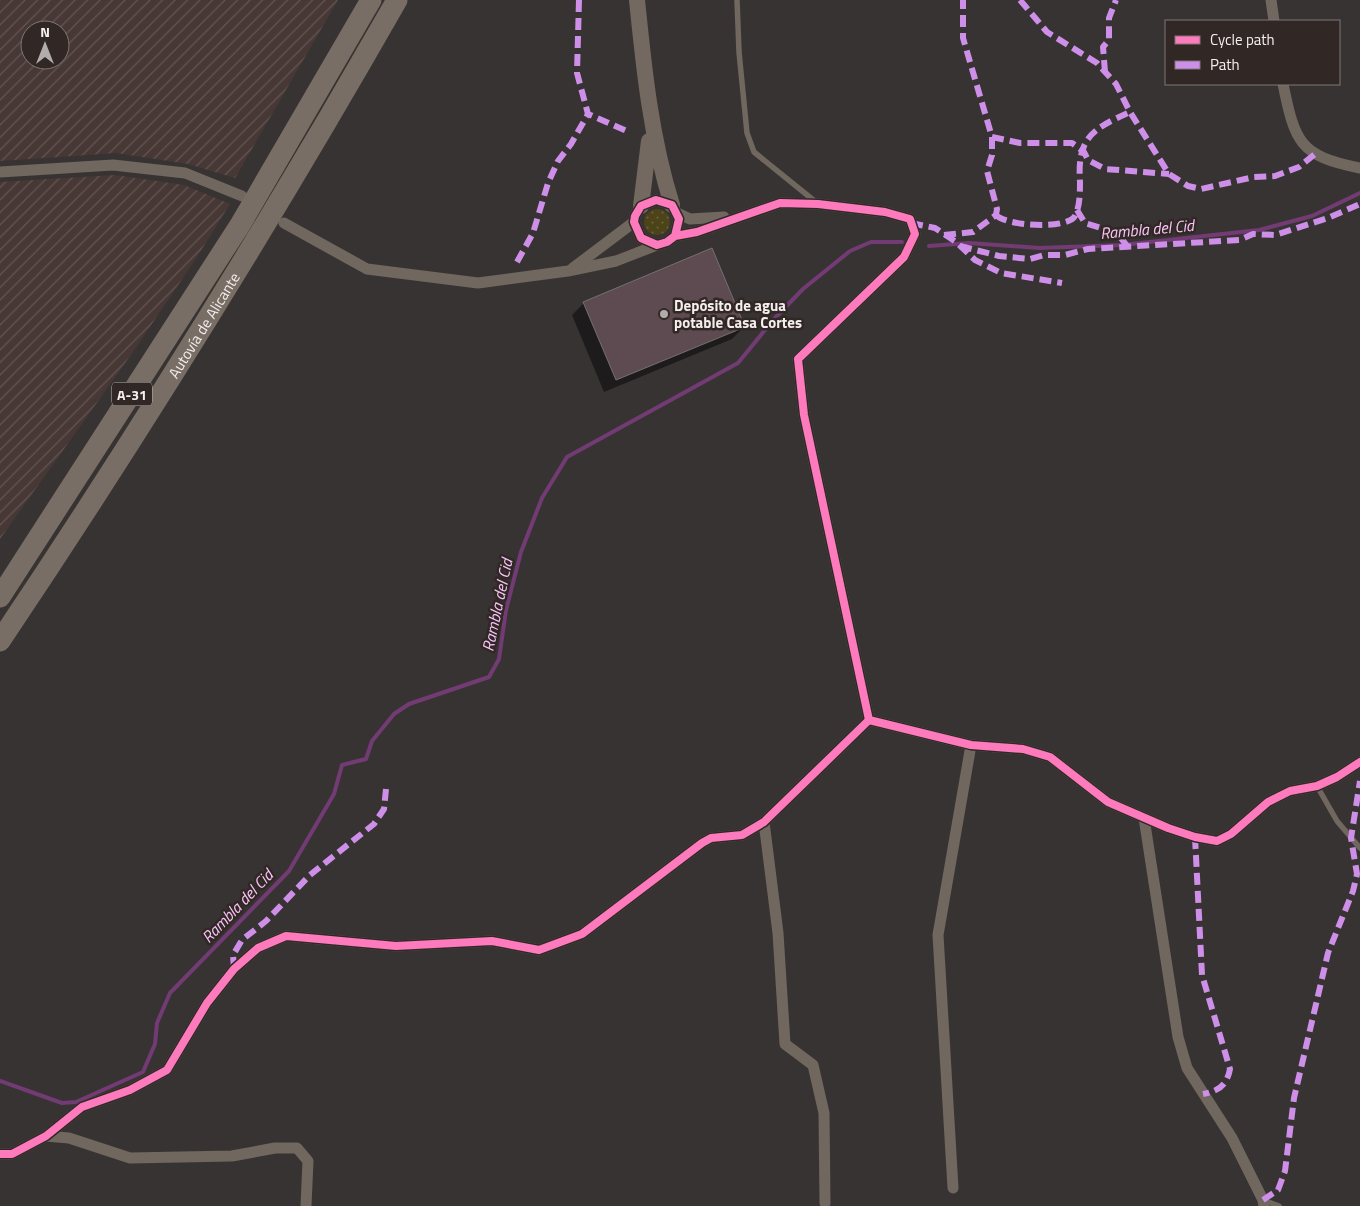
<svg xmlns="http://www.w3.org/2000/svg" width="1360" height="1206" font-family="'Titillium Web',sans-serif">
<style>
.industrial{fill:url(#industrial-furrows);fill-rule:evenodd}
.grass{fill:url(#grass-dots)}
.shadow{fill:#0007}
.lines{fill:none;stroke-linecap:round;stroke-linejoin:round}
.stream{stroke:#723b74;stroke-width:4}
.building{fill:#5e4b51;stroke:#747071}
.lane{stroke:#70675e;stroke-width:5.5}
.street{stroke:#70675e;stroke-width:11}
.secondary{stroke:#736960;stroke-width:16}
.highway{stroke:#786e65;stroke-width:21}
.quiet{stroke:#ce8fe9;stroke-width:6;stroke-dasharray:12 6;stroke-linecap:butt}
.cycleway-casing{stroke:#312826;stroke-width:11}
.cycleway{stroke:#fd7abc;stroke-width:8}
.poi-dot{fill:#b2adac;stroke:#312826;stroke-width:2}
.labels{text-anchor:middle;dominant-baseline:central;stroke-width:5;stroke-linejoin:round;paint-order:stroke}
.shield{fill:#312826;stroke:#bab3b1;stroke-width:1}
.shield-label{font-size:14px;font-weight:bold;fill:#f4eeed}
.poi-label{font-size:15px;font-weight:bold;fill:#f4eeed;stroke:#312826;text-anchor:start}
.street-label{font-size:15px;fill:#f4eeed;stroke:#312826}
.water-label{font-size:16px;font-style:italic;fill:#f9c5f9;stroke:#312826}
</style>
<defs>
<pattern id="industrial-furrows" width="10" height="10" patternUnits="userSpaceOnUse" patternTransform="scale(1.25)"><rect width="10" height="10" fill="#473835"/><path d="M-1 1l2-2M0 10L10 0M9 11l2-2" fill="none" stroke="#625553"/></pattern>
<pattern id="grass-dots" width="8" height="8" patternUnits="userSpaceOnUse" patternTransform="scale(1.25)"><rect width="8" height="8" fill="#4d4318"/><path d="M2 2h.1M6 6h.1" fill="none" stroke="#675e3a" stroke-width="1.8" stroke-linecap="round"/></pattern>
</defs>
<rect width="100%" height="100%" fill="#383333"/>
<g class="industrial">
<path d="M0 0H338L235 178 188 164 116 153 0 161ZM30 30H60V60H30Z"/>
<polygon points="115,175 184,185 230,204 197,257 133,352 0,539 0,182"/>
</g>
<circle class="grass" cx="657" cy="222" r="13"/>
<polygon class="shadow" points="584,303 744,327 732,339 604,392 572,315"/>
<g class="lines">
<g class="stream">
<polyline points="929,246 969,243 1039,248 1122,245 1259,230 1312,216 1360,193"/>
<polyline points="0,1081 62,1103 76,1102 143,1072 155,1044 157,1023 170,993 289,871 334,794 342,765 366,759 372,741 394,714 409,704 489,677 499,659 506,610 521,552 542,498 567,457 738,363 774,319 803,289 850,251 871,242 902,242"/>
</g>
</g>
<polygon class="building" points="712,248 745,327 616,380 583,302"/>
<g class="lines">
<g class="lane">
<polyline points="737,0 739,52 747,133 754,152 817,203"/>
<polyline points="1317,786 1337,821 1360,848"/>
<polyline points="1263,1200 1279,1206"/>
</g>
<g class="street">
<polyline points="1271,0 1274,21"/>
<path d="M1283 84C1295 142 1299 156 1360 168"/>
<polyline points="0,172 113,165 185,173 242,196"/>
<polyline points="677,213 690,219 724,217"/>
<polyline points="284,223 367,269 478,283 568,271 616,261 657,245"/>
<polyline points="675,236 679,219 672,205 656,200 641,206 635,216 634,222 641,238 657,245 667,242 675,236 697,232 780,203 818,204 885,212 910,219 915,234 904,257 798,359 804,415 869,720 971,745 1023,749 1050,757 1108,802 1168,828 1195,837 1217,841 1231,834 1268,802 1290,791 1317,786 1337,777 1360,762"/>
<polyline points="573,268 634,222"/>
<polyline points="1144,818 1178,1037 1187,1068 1232,1138 1263,1200 1264,1206"/>
<polyline points="764,822 778,933 785,1044 813,1065 824,1113 825,1203"/>
<polyline points="46,1136 69,1138 130,1158 232,1156 275,1148 297,1148 308,1161 306,1206"/>
<polyline points="0,1154 12,1154 46,1136 82,1107 130,1090 167,1070 207,1003 234,969 258,948 286,936 396,946 492,941 539,950 582,934 702,843 711,838 742,835 764,822 869,720"/>
<polyline points="953,1188 938,935 971,745"/>
</g>
<g class="secondary">
<path d="M637 0C644 70 651 138 672 205"/>
<polyline points="641,206 649,141"/>
</g>
<g class="highway">
<polyline points="0,597 240,225 371,0"/>
<path id="s1" d="M0 641C140 432 272 219 397 0"/>
</g>
<g class="quiet">
<polyline points="579,0 577,73 588,114 629,132"/>
<polyline points="1020,0 1047,32 1097,63 1116,84 1130,112 1169,174 1188,186 1201,189 1254,177 1275,176 1299,167 1315,154"/>
<polyline points="1105,72 1103,47 1109,40 1109,18 1116,0"/>
<polyline points="992,137 1020,143 1072,143 1084,152 1088,160 1105,169 1169,174"/>
<polyline points="1077,210 1085,223 1117,233 1128,247"/>
<path d="M996 215C1006 226 1067 230 1075 216 1080 206 1080 192 1080 182 1077 138 1092 129 1130 112"/>
<polyline points="911,223 935,228 956,242 975,260 1001,273 1062,283"/>
<polyline points="944,235 973,232 996,215 997,209 987,171 992,155 992,137 963,38 963,0"/>
<polyline points="960,246 999,256 1030,259 1044,255 1065,255 1088,249 1239,240 1253,234 1275,235 1328,218 1360,204"/>
<polyline points="517,262 533,233 548,183 558,161 571,144 588,114"/>
<path d="M1195 837 1202 975 1230 1069C1227 1085 1219 1091 1203 1094"/>
<polyline points="234,969 233,955 242,940 266,921 310,875 374,824 384,809 386,789"/>
<polyline points="1263,1200 1278,1190 1285,1171 1294,1098 1328,953 1353,891 1357,874 1351,838 1360,781"/>
</g>
<defs>
<g id="cycleway">
<polyline points="675,236 679,219 672,205 656,200 641,206 635,216 634,222 641,238 657,245 667,242 675,236 697,232 780,203 818,204 885,212 910,219 915,234 904,257 798,359 804,415 869,720 971,745 1023,749 1050,757 1108,802 1168,828 1195,837 1217,841 1231,834 1268,802 1290,791 1317,786 1337,777 1360,762"/>
<polyline points="0,1154 12,1154 46,1136 82,1107 130,1090 167,1070 207,1003 234,969 258,948 286,936 396,946 492,941 539,950 582,934 702,843 711,838 742,835 764,822 869,720"/>
</g>
</defs>
<use href="#cycleway" class="cycleway-casing"/>
<use href="#cycleway" class="cycleway"/>
</g>
<circle class="poi-dot" cx="664" cy="314" r="5"/>
<g class="labels">
<rect class="shield" x="112" y="382.5" width="40" height="23" rx="4"/>
<g class="shield-label">
<text x="132" y="394">A-31</text>
</g>
<g class="poi-label">
<text x="674" y="305">Depósito de agua<tspan x="674" dy="17">potable Casa Cortes</tspan></text>
</g>
<g class="street-label">
<text stroke="none"><textPath href="#s1" startOffset="376">Autovía de Alicante</textPath></text>
</g>
<g class="water-label">
<text transform="translate(1147 229) rotate(-5)">Rambla del Cid</text>
<text transform="translate(497 605) rotate(-78)">Rambla del Cid</text>
<text transform="translate(237 906) rotate(-46)">Rambla del Cid</text>
</g>
</g>
<rect x="1165" y="20" width="175" height="65" fill="#312826" stroke="#7f7776"/>
<rect x="1175" y="36" width="25" height="8" fill="#fd7abc" stroke="#7f7776"/>
<text x="1210" y="45" font-size="15" fill="#f4eeed">Cycle path</text>
<rect x="1175" y="61" width="25" height="8" fill="#ce8fe9" stroke="#7f7776"/>
<text x="1210" y="70" font-size="15" fill="#f4eeed">Path</text>
<g transform="translate(45 45)"><circle r="24" fill="#312826" stroke="#7f7776"/>
<path d="M0-4L9 19L0 12L-9 19Z" fill="#b2adac"/>
<text y="-8" font-size="14" font-weight="bold" text-anchor="middle" fill="#f4eeed">N</text>
</g>
</svg>
